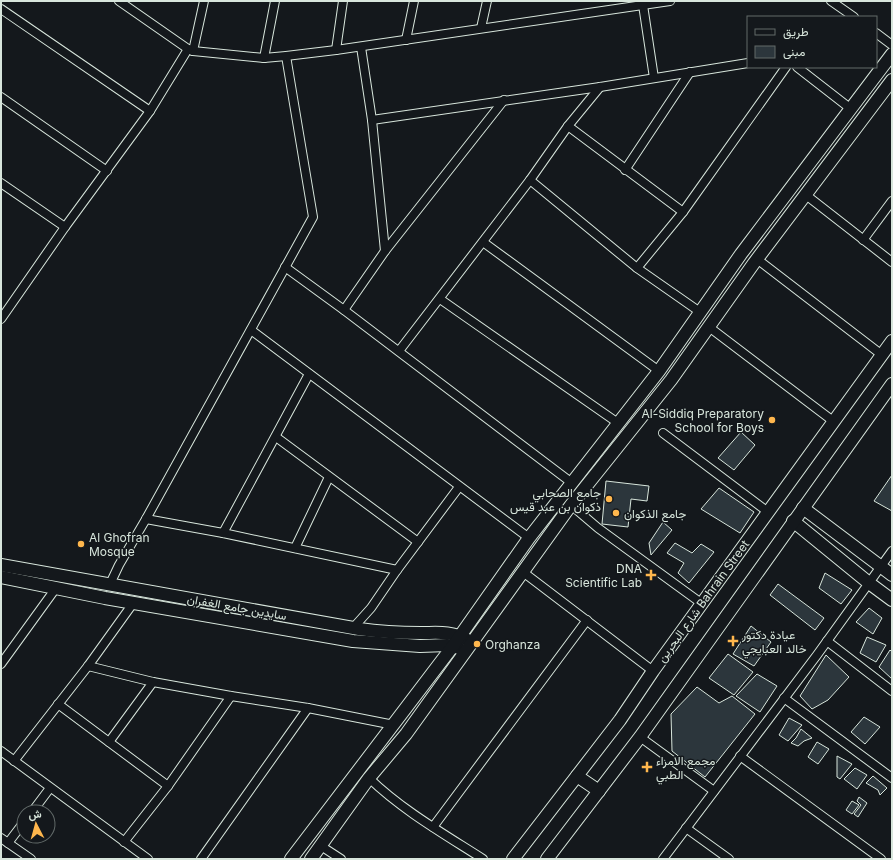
<svg xmlns="http://www.w3.org/2000/svg" width="893" height="860" font-family="Inter,Vazirmatn,sans-serif">
<style>
.building{fill:#2c363c;stroke:#d8e6dc}
.lines{fill:none;stroke-linecap:round;stroke-linejoin:round}
.street-casing{stroke:#d8e6dc;stroke-width:10}
.secondary-casing{stroke:#d8e6dc;stroke-width:14}
.street{stroke:#14181c;stroke-width:8}
.secondary{stroke:#14181c;stroke-width:12}
.poi-dot{fill:#ffb74d;stroke:#14181c;stroke-width:1.5}
.labels{text-anchor:middle;dominant-baseline:central;stroke-width:3;stroke-linejoin:round;paint-order:stroke}
.poi-label{font-size:12px;fill:#d8e6dc;stroke:#14181c;text-anchor:start}
.street-label{font-size:12px;fill:#d8e6dc;stroke:#14181c}
</style>
<rect width="100%" height="100%" fill="#14181c"/>
<g class="building">
<polygon points="741,432 755,445 734,470 718,458"/>
<polygon points="892,475 892,511 874,501"/>
<polygon points="606,481 649,486 647,501 631,499 628,527 602,524"/>
<polygon points="719,488 754,512 740,533 701,509"/>
<polygon points="663,522 672,530 651,555 649,543"/>
<polygon points="675,543 692,553 701,544 714,552 689,583 678,573 684,563 667,553"/>
<polygon points="825,573 852,590 841,604 819,588"/>
<polygon points="778,584 824,618 815,630 770,595"/>
<polygon points="869,608 882,618 873,634 856,622"/>
<polygon points="751,626 771,642 754,666 733,654"/>
<polygon points="867,637 886,645 876,662 860,653"/>
<polygon points="890,650 892,652 892,679 879,667"/>
<polygon points="728,654 753,672 734,695 709,678"/>
<polygon points="826,655 849,677 828,700 812,709 800,696"/>
<polygon points="757,674 777,686 760,712 736,696"/>
<polygon points="697,687 719,703 732,696 755,714 705,777 672,751 671,714"/>
<polygon points="864,717 880,727 865,744 851,732"/>
<polygon points="789,718 802,725 788,741 779,735"/>
<polygon points="801,729 812,738 804,741 798,746 791,743 796,738"/>
<polygon points="817,742 829,749 818,764 808,757"/>
<polygon points="837,756 852,764 840,779 837,777"/>
<polygon points="855,768 867,775 857,789 844,779"/>
<polygon points="873,776 887,788 880,795 878,790 866,783"/>
<polygon points="859,797 867,803 858,817 854,814 861,805 857,801"/>
<polygon points="852,801 859,805 852,814 846,810"/>
</g>
<g class="lines">
<defs>
<g id="street">
<polyline points="119,1 188,49 193,51 264,58 286,56 336,50 670,1"/>
<polyline points="831,1 854,17"/>
<polyline points="643,5 654,78"/>
<polyline points="1,9 150,111"/>
<polyline points="481,28 487,1"/>
<polyline points="876,33 892,45"/>
<polyline points="406,40 414,1"/>
<polyline points="361,47 372,120 385,251"/>
<polyline points="336,50 343,1"/>
<polyline points="193,51 204,1"/>
<polyline points="264,58 275,1"/>
<polyline points="797,67 851,109"/>
<polyline points="1,97 107,171"/>
<polyline points="372,120 600,87 748,63"/>
<polyline points="568,126 683,212"/>
<polyline points="625,170 690,72"/>
<polyline points="530,180 637,268 700,312"/>
<polyline points="1,183 65,227"/>
<polyline points="806,195 892,262"/>
<polyline points="863,240 892,201"/>
<polyline points="483,242 659,371"/>
<polyline points="757,259 882,355"/>
<polyline points="285,267 344,310 572,483"/>
<polyline points="637,268 683,212 786,67"/>
<polyline points="440,299 618,423"/>
<polyline points="344,310 385,251 504,100"/>
<polyline points="1,319 65,227 150,111 188,49"/>
<polyline points="709,327 833,421"/>
<polyline points="251,330 529,538"/>
<polyline points="399,351 530,180 568,126 600,87"/>
<polyline points="663,433 768,512"/>
<polyline points="276,437 418,542"/>
<polyline points="571,505 598,528 701,603"/>
<polyline points="146,519 223,533 397,570"/>
<polyline points="223,533 309,374"/>
<polyline points="295,548 329,477"/>
<polyline points="523,572 653,671"/>
<polyline points="110,584 119,565 146,519 313,217 286,56"/>
<polyline points="353,628 371,608 397,570 459,487"/>
<polyline points="827,641 892,691"/>
<polyline points="1,664 56,588"/>
<polyline points="88,666 153,682 231,696 308,708 394,725"/>
<polyline points="784,698 892,778"/>
<polyline points="58,704 168,786"/>
<polyline points="640,737 714,791"/>
<polyline points="109,742 153,682"/>
<polyline points="1,751 148,859"/>
<polyline points="740,756 881,859"/>
<polyline points="14,761 88,666 134,602"/>
<path d="M369 778C402 810 444 834 483 859"/>
<polyline points="32,812 50,788"/>
<polyline points="433,827 587,620"/>
<polyline points="686,828 729,859"/>
<polyline points="1,838 31,859"/>
<polyline points="124,842 168,786 231,696"/>
<polyline points="8,843 24,822"/>
<polyline points="321,846 341,859"/>
<polyline points="201,859 308,708"/>
<polyline points="663,859 817,655 892,551"/>
</g>
<g id="secondary">
<polyline points="803,508 892,575"/>
<polyline points="793,521 869,583 892,600"/>
<path d="M1 565 359 629C380 632 400 633 421 633 437 633 451 631 466 639"/>
<polyline points="1,577 105,598 353,641 420,646 447,645 453,646 459,648"/>
<polyline points="577,776 599,791"/>
<polyline points="291,859 453,646 529,538 659,371 741,254 892,54"/>
<polyline points="311,859 369,778 406,734 571,505 671,380 754,263 892,80"/>
<polyline points="513,859 620,720 653,671 892,341"/>
<polyline points="547,859 640,737 892,384"/>
</g>
</defs>
<use href="#street" class="street-casing"/>
<use href="#secondary" class="secondary-casing"/>
<use href="#street" class="street"/>
<use href="#secondary" class="secondary"/>
</g>
<g class="poi-dot">
<circle cx="772" cy="420" r="4"/>
<circle cx="609" cy="499" r="4"/>
<circle cx="616" cy="513" r="4"/>
<circle cx="81" cy="544" r="4"/>
<path d="M649 569h4v4h4v4h-4v4h-4v-4h-4v-4h4z"/>
<path d="M731 635h4v4h4v4h-4v4h-4v-4h-4v-4h4z"/>
<circle cx="477" cy="644" r="4"/>
<path d="M645 761h4v4h4v4h-4v4h-4v-4h-4v-4h4z"/>
</g>
<g class="labels">
<g class="poi-label">
<text x="764" y="413" text-anchor="end">Al-Siddiq Preparatory<tspan x="764" dy="14">School for Boys</tspan></text>
<text x="601" y="492" text-anchor="end">جامع الصحابي<tspan x="601" dy="14">ذكوان بن عبد قيس</tspan></text>
<text x="624" y="513">جامع الذكوان</text>
<text x="89" y="537">Al Ghofran<tspan x="89" dy="14">Mosque</tspan></text>
<text x="642" y="568" text-anchor="end">DNA<tspan x="642" dy="14">Scientific Lab</tspan></text>
<text x="742" y="634">عيادة دكتور<tspan x="742" dy="14">خالد العبايجي</tspan></text>
<text x="485" y="644">Orghanza</text>
<text x="656" y="760">مجمع الامراء<tspan x="656" dy="14">الطبي</tspan></text>
</g>
<g class="street-label">
<text transform="translate(703 601) rotate(-54)">شارع البحرين Bahrain Street</text>
<text transform="translate(237 607) rotate(10)">سايدين جامع الغفران</text>
</g>
</g>
<rect width="893" height="860" fill="none" stroke="#d8e6dc" stroke-width="4"/>
<rect x="747" y="16" width="130" height="52" fill="#14181c" stroke="#626a69"/>
<rect x="755" y="29" width="20" height="6" fill="#14181c" stroke="#626a69"/>
<text x="783" y="36" font-size="12" fill="#d8e6dc">طريق</text>
<rect x="755" y="46" width="20" height="12" fill="#2c363c" stroke="#626a69"/>
<text x="783" y="56" font-size="12" fill="#d8e6dc">مبنى</text>
<g transform="translate(36 824) rotate(354)"><circle r="19" fill="#14181c" stroke="#626a69"/>
<path d="M0-3L7 15L0 10L-7 15Z" fill="#ffb74d"/>
<text y="-6" font-size="11" font-weight="bold" text-anchor="middle" fill="#d8e6dc">ش</text>
</g>
</svg>
